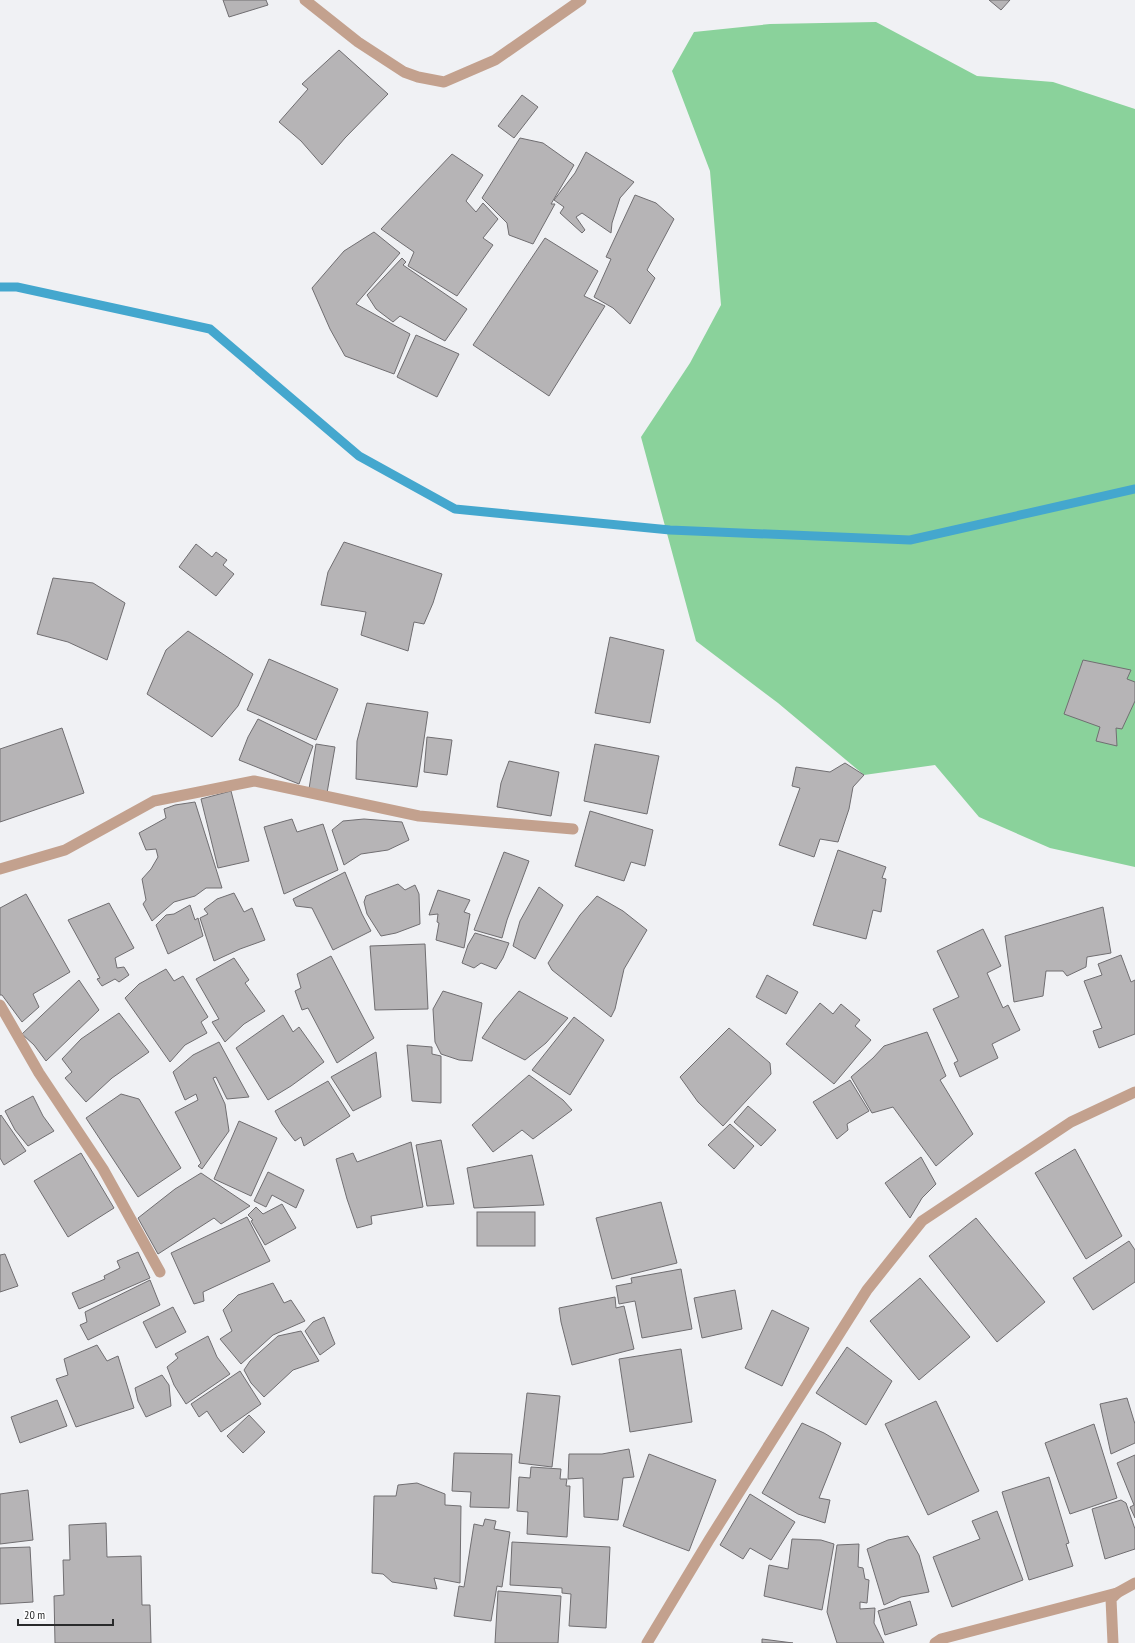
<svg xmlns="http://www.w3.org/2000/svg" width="1135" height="1643" font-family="'PT Sans Narrow',sans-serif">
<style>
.green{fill:#8ad29b}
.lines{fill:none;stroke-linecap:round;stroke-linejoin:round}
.stream{stroke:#44a7ce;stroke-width:9}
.building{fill:#b6b4b6;stroke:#706e71}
.minor{stroke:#c3a18e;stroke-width:11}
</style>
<rect width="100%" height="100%" fill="#f0f1f4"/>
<polygon class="green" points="876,22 977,76 1053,82 1135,109 1135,867 1050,848 979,817 935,765 864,775 778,703 696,641 641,437 690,363 721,305 710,171 672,71 694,32 770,24"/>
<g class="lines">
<polyline class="stream" points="0,287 17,287 210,329 359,456 455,509 670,530 910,540 1135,489"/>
</g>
<g class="building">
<polygon points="223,0 266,0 268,5 229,17"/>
<polygon points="989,0 1010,0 1001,10"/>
<polygon points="339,50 388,94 345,138 322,165 301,141 279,122 308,89 302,84"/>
<polygon points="522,95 538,107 514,138 498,126"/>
<polygon points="520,138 543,143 574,165 551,204 555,204 533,244 509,235 507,223 482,198"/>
<polygon points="586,152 634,182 620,198 612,223 611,233 582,213 576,217 585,230 582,233 560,213 564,207 554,200 575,173"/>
<polygon points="452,154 483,175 466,201 476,212 483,203 498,219 483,238 493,245 457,296 408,266 414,252 381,229"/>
<polygon points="635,195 656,203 674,219 647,270 655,278 630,324 613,308 594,297 611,259 606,257"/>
<polygon points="374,232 400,253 356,304 410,334 394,374 345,356 330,329 312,288 344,251"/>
<polygon points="545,238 598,271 584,296 605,306 549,396 473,345"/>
<polygon points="402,258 406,262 403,265 467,309 445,341 400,316 393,322 376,309 367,295"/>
<polygon points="416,335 459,354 437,397 397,377"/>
<polygon points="344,542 442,574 433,603 424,624 414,622 408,651 361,635 366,612 321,605 328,572"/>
<polygon points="196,544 212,557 216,552 227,560 223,565 234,574 216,596 179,567"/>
<polygon points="53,578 93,583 125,603 107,660 68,642 37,634"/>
<polygon points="188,631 253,674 238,706 212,737 147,694 166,650"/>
<polygon points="610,637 664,650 650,723 595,713"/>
<polygon points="269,659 338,689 316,740 247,710"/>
<polygon points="1083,660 1131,670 1127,679 1135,682 1135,701 1122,729 1116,728 1117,746 1096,741 1100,727 1064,714"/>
<polygon points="367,703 428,712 417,787 356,779 357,741"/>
<polygon points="258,719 313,746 299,784 239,760 248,737"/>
<polygon points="62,728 84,793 0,822 0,749"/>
<polygon points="427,737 452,740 447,775 424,772"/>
<polygon points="316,744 335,747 327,793 309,789"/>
<polygon points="595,744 659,756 647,814 584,801"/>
<polygon points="509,761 559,772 551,816 497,807 501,783"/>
<polygon points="845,763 864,775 853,787 849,809 838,842 820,839 814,857 779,845 800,788 792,786 796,767 830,772"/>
<polygon points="231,791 249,861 218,868 201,799"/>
<polygon points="195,802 222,888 206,888 195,896 174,902 152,921 143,904 146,900 142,879 151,869 158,857 156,849 146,850 139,833 166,818 164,809 175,805"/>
<polygon points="590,811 653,830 645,866 631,862 624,881 575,866"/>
<polygon points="292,819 297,832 323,824 338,870 284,894 264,827"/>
<polygon points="364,819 402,822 409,840 388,850 361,854 344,865 332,830 343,821"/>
<polygon points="838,850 886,867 882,878 886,879 881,912 873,910 866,939 813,925"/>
<polygon points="504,852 529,861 507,920 502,938 474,930"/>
<polygon points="345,872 362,914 371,931 333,950 312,908 296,906 293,899"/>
<polygon points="398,884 405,890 415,885 419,894 420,924 396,933 381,936 367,914 364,902 366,896"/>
<polygon points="539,887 563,905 535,959 513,946 520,921"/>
<polygon points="438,890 470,900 464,912 470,914 464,948 436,940 439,923 437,922 438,914 429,915"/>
<polygon points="234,893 244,912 252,908 265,940 240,949 214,961 200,918 208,914 204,909 217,899"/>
<polygon points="26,894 70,972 33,994 39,1007 22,1022 2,995 0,995 0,908"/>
<polygon points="597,896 623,911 647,930 624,969 615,1009 611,1017 552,970 548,963 580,915"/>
<polygon points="109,903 134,948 115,958 117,968 124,967 129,975 119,982 115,979 102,986 97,979 100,978 68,920"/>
<polygon points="190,905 195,920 198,918 203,936 168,954 156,925 166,915 174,914"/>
<polygon points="1103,907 1111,953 1087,957 1086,967 1067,976 1063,971 1046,971 1043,996 1014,1002 1005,936"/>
<polygon points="983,929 1001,966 987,973 1003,1008 1008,1005 1020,1030 992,1044 998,1058 960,1077 954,1063 958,1061 933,1009 959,997 937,951"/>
<polygon points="475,933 509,943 503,958 496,969 481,963 474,968 462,963 468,945"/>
<polygon points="425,944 428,1009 375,1010 370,946"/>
<polygon points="1121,955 1131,982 1135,980 1135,1034 1099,1048 1093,1031 1102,1028 1084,981 1102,975 1098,964"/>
<polygon points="331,956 374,1038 337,1063 308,1008 302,1010 295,991 301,988 297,974"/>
<polygon points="234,958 249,980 245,983 265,1011 244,1024 225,1042 212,1022 219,1019 196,979"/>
<polygon points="166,969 174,981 183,976 208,1017 201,1022 207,1033 185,1045 170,1062 125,998 139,984"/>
<polygon points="767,975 798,992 786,1014 756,997"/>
<polygon points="79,980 99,1010 46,1061 34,1045 22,1034"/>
<polygon points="443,991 482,1003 472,1061 459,1060 441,1054 435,1042 433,1009"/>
<polygon points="519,991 568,1018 546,1043 525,1060 482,1038 495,1019"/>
<polygon points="820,1003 833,1014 841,1004 860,1020 855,1026 871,1040 834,1084 786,1044"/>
<polygon points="119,1013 149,1052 112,1078 86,1102 65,1078 72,1072 62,1059 81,1039"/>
<polygon points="283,1015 293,1032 299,1027 324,1062 291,1086 268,1100 236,1048"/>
<polygon points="574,1017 604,1040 570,1095 532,1070"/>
<polygon points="729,1028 770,1063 771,1074 723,1126 698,1102 680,1077"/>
<polygon points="927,1032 946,1076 940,1080 973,1134 936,1166 893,1107 872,1113 851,1077 873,1058 884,1046"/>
<polygon points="219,1042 249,1097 227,1099 216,1077 213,1078 225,1104 229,1131 202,1169 198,1166 201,1163 175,1112 198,1100 196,1094 185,1100 173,1072 193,1055"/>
<polygon points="407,1045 432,1047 432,1054 441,1056 441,1103 412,1101"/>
<polygon points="376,1052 381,1097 353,1111 331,1077"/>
<polygon points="529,1075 563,1100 572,1110 533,1139 522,1130 493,1152 472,1125"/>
<polygon points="850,1080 869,1111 847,1124 848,1130 837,1139 813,1102"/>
<polygon points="328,1081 350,1116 304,1146 301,1137 295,1141 282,1124 275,1111"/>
<polygon points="121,1094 139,1099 181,1168 138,1197 86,1118"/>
<polygon points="33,1096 43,1116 54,1131 28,1146 15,1130 5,1111"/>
<polygon points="748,1106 776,1130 761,1146 734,1122"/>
<polygon points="1,1115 26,1151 4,1165 0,1158 0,1116"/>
<polygon points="239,1121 277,1138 251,1196 214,1179"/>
<polygon points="730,1124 754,1146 734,1169 708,1145"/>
<polygon points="441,1140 454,1204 427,1206 416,1145"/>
<polygon points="411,1142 423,1207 371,1216 372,1224 357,1228 347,1199 336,1159 353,1153 357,1162"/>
<polygon points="1075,1149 1122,1236 1086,1259 1035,1173"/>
<polygon points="81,1153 114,1208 68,1237 34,1181"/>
<polygon points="532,1155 544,1205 474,1208 467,1168"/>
<polygon points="921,1157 936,1184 922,1198 910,1218 885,1183"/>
<polygon points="268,1172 304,1190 296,1208 272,1195 266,1207 254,1201"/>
<polygon points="201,1173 250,1206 221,1224 214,1218 158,1254 138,1218 175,1189"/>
<polygon points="661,1202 677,1263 612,1279 596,1218"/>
<polygon points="282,1204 296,1228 265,1245 251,1221 253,1220 248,1215 256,1207 263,1214"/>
<rect x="477" y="1212" width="58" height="34"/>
<polygon points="247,1217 270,1261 203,1292 204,1301 194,1304 171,1253"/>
<polygon points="976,1218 1045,1302 997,1342 929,1256"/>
<polygon points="1129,1241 1135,1250 1135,1282 1093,1310 1073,1278"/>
<polygon points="138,1252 150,1278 79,1309 72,1293 105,1279 104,1276 120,1268 117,1261"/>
<polygon points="5,1254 18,1286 0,1292 0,1255"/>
<polygon points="681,1269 692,1329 642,1338 635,1301 619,1304 616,1286 632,1283 631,1278"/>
<polygon points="920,1278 970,1337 919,1380 870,1321"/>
<polygon points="150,1280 160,1305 88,1340 80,1325 87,1322 85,1312"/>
<polygon points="273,1283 284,1303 291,1300 305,1321 273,1335 241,1364 220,1339 232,1331 223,1310 238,1295"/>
<polygon points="735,1290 742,1329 702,1338 694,1298"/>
<polygon points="615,1297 616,1308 624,1306 634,1349 572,1365 561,1322 559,1308"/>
<polygon points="173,1307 186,1332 156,1348 143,1322"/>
<polygon points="772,1310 809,1328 782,1386 745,1368"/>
<polygon points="324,1317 335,1344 320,1355 305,1331 313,1322"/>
<polygon points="301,1331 319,1361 293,1370 264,1397 251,1383 244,1370 250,1361 278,1336"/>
<polygon points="208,1336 217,1357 230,1374 186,1404 174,1385 167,1367 178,1358 175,1354"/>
<polygon points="97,1345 107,1361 118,1356 134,1408 76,1427 56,1379 68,1375 64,1359"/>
<polygon points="847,1347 892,1381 866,1425 816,1393"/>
<polygon points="681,1349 692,1422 630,1432 619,1359"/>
<polygon points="240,1371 261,1404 221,1432 207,1411 199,1417 191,1404"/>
<polygon points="162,1375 169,1385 171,1406 146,1417 138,1401 135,1388"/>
<polygon points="527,1393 560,1396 552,1467 519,1463"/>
<polygon points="1127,1398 1135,1424 1135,1443 1111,1454 1100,1404"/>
<polygon points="57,1400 67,1426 20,1443 11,1417"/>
<polygon points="936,1401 979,1491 928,1515 885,1424"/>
<polygon points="249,1415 265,1432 243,1453 227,1436"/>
<polygon points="802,1423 824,1433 841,1443 819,1498 830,1500 825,1523 798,1514 762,1493"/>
<polygon points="1094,1424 1117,1498 1070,1514 1045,1443"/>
<polygon points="629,1449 634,1477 623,1478 618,1520 584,1517 583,1478 568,1479 569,1454 602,1454"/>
<polygon points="454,1453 512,1454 509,1508 470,1507 471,1492 452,1491"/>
<polygon points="649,1454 716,1480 689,1551 623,1526"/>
<polygon points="1135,1455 1135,1518 1130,1507 1134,1505 1117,1463"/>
<polygon points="531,1467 561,1469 560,1479 567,1479 566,1486 570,1486 567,1537 527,1534 528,1512 517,1511 519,1477 530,1478"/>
<polygon points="1049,1477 1069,1543 1066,1544 1073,1566 1029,1580 1002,1492"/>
<polygon points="417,1483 445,1494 445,1505 461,1506 460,1583 434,1578 437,1589 392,1582 383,1574 372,1573 374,1496 396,1496 398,1485"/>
<polygon points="28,1490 33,1540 0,1544 0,1494"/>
<polygon points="750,1494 795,1522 771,1560 750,1548 743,1559 720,1545"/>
<polygon points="1121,1500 1126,1503 1135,1529 1135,1549 1105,1559 1092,1509"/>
<polygon points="997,1511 1023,1580 952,1607 933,1557 980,1539 972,1521"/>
<polygon points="485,1519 496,1521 494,1529 510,1532 502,1587 497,1586 491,1621 454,1616 459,1586 464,1587 474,1524 483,1526"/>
<polygon points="106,1523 107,1557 141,1556 142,1605 150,1605 151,1643 55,1643 54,1596 64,1595 63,1560 70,1560 69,1525"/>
<polygon points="908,1536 919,1555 929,1592 901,1597 884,1605 867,1549 888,1540"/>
<polygon points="792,1539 821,1540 834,1544 822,1610 764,1596 769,1565 788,1569"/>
<polygon points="512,1542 610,1547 606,1628 569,1626 571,1594 562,1593 562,1588 510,1585"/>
<polygon points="859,1544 858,1567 863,1568 865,1579 869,1580 867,1603 860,1602 860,1609 875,1608 874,1623 884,1643 837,1643 827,1612 837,1545"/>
<polygon points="30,1547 33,1602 0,1604 0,1548"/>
<polygon points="498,1591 561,1596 558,1643 495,1643"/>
<polygon points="910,1601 917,1625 885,1635 878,1611"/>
<polygon points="762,1639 793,1643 762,1643"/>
</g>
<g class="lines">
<g class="minor">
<polyline points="305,0 358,42 404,72 418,77 444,82 495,60 581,0"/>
<polyline points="0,869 65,850 154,801 254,781 419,816 573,829"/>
<polyline points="0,1005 39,1073 103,1169 160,1272"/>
<polyline points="647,1643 709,1540 867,1290 922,1221 1071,1122 1135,1092"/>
<polyline points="935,1643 941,1639 1117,1593 1135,1583"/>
<polyline points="1113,1643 1111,1599 1117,1593"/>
</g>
</g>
<path d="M18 1619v6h95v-6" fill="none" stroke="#292a2b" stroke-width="2"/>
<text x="24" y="1619" font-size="12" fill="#292a2b" stroke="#ffffff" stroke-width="3" paint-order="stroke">20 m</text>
</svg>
